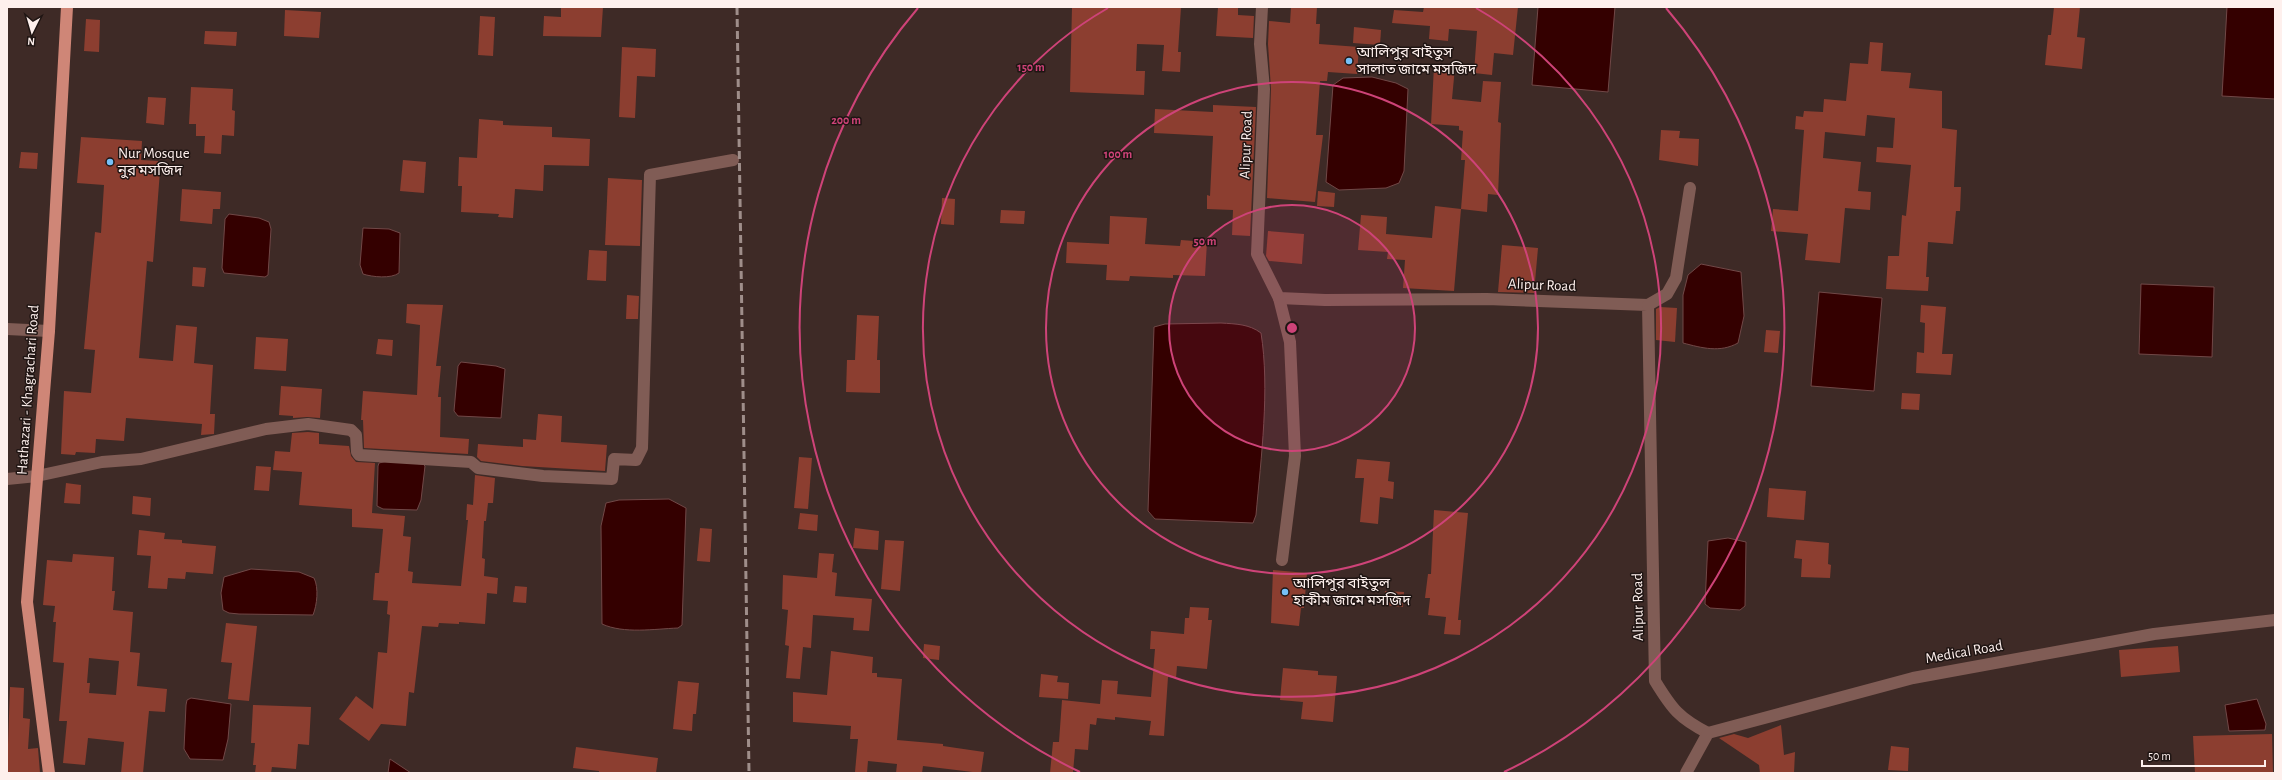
<svg xmlns="http://www.w3.org/2000/svg" width="2282" height="780" font-family="'Alegreya Sans','Noto Sans Bengali',sans-serif">
<style>
.water{fill:#340000;stroke:#714847}
.building{fill:#8c3e30;fill-rule:evenodd}
.lines{fill:none;stroke-linecap:round;stroke-linejoin:round}
.street{stroke:#805c55;stroke-width:12}
.primary{stroke:#cf8677;stroke-width:12}
.rail{stroke:#9f8e8a;stroke-width:3;stroke-dasharray:8 4;stroke-linecap:butt}
.ring{fill:none;stroke:#ce4378;stroke-width:2}
.poi-dot{fill:#76c0f7;stroke:#1f1513;stroke-width:1.5}
.labels{text-anchor:middle;dominant-baseline:central;stroke-width:3;stroke-linejoin:round;paint-order:stroke}
.poi-label{font-size:15px;fill:#fef0ed;stroke:#1f1513;text-anchor:start}
.street-label{font-size:15px;fill:#fef0ed;stroke:#1f1513}
.centre{fill:#ce4378;stroke:#1f1513;stroke-width:2}
.ring-label{font-size:12px;text-anchor:middle;font-weight:bold;fill:#ce4378;stroke:#1f1513;stroke-width:3;stroke-linejoin:round;paint-order:stroke}
</style>
<rect width="100%" height="100%" fill="#3e2a26"/>
<g class="water">
<polygon points="1538,7 1615,7 1608,92 1532,85"/>
<polygon points="2227,7 2275,7 2275,99 2222,96"/>
<polygon points="1372,77 1396,83 1408,89 1404,171 1399,183 1386,188 1339,190 1326,182 1333,85 1343,78"/>
<polygon points="229,214 259,218 269,222 271,229 268,275 265,277 224,273 222,268 225,219"/>
<path d="M363 228 389 229 400 233 399 273C391 279 372 277 363 274L360 265Z"/>
<path d="M1701 264 1741 272 1744 316 1738 343C1720 353 1702 348 1683 343V295L1688 275Z"/>
<polygon points="2141,284 2214,287 2212,357 2139,354"/>
<polygon points="1819,292 1882,298 1874,391 1811,386"/>
<path d="M1221 323C1236 324 1249 324 1261 333 1270 389 1261 458 1256 515L1253 523 1155 519 1148 511 1154 327 1165 324Z"/>
<polygon points="461,362 496,366 505,369 501,418 458,416 454,411 458,366"/>
<polygon points="387,461 423,464 425,466 421,500 417,510 383,509 377,506 378,466 379,463"/>
<path d="M669 499 686 508 682 625 678 628C654 629 624 634 602 624L601 526 606 503 619 500Z"/>
<polygon points="1728,538 1746,542 1745,606 1740,610 1710,608 1705,604 1708,541"/>
<path d="M251 569 299 572 314 578C319 588 317 605 313 615L239 614 229 613 223 610 221 593 224 577Z"/>
<polygon points="191,698 231,704 228,739 223,760 190,759 184,749 186,705 187,700"/>
<polygon points="2257,699 2266,724 2265,730 2229,731 2225,705"/>
<polygon points="390,759 411,773 388,773"/>
</g>
<g class="building">
<polygon points="561,7 603,7 601,37 543,36 544,16 561,17"/>
<polygon points="1072,7 1181,7 1178,52 1181,52 1180,72 1162,71 1164,45 1137,44 1136,71 1145,71 1144,95 1070,92"/>
<polygon points="1218,7 1238,7 1238,15 1254,16 1253,38 1216,36"/>
<polygon points="1291,7 1317,7 1316,24 1320,24 1319,44 1359,47 1357,74 1328,72 1327,81 1320,81 1316,135 1323,135 1315,202 1267,198 1271,89 1268,44 1269,21 1290,23"/>
<polygon points="1424,7 1518,7 1513,55 1494,53 1492,75 1474,73 1477,31 1449,29 1448,41 1429,39 1430,26 1392,23 1394,10 1423,12"/>
<polygon points="2054,7 2080,7 2077,37 2085,38 2082,69 2045,65 2048,35 2051,35"/>
<polygon points="285,10 321,12 319,38 284,36"/>
<polygon points="480,16 495,17 493,56 478,55"/>
<polygon points="86,19 100,20 99,52 84,51"/>
<polygon points="1354,27 1381,30 1380,45 1353,43"/>
<polygon points="205,31 237,32 236,46 204,44"/>
<polygon points="1870,42 1883,43 1881,71 1911,73 1909,88 1942,91 1942,128 1957,130 1954,187 1961,187 1960,211 1956,211 1953,244 1928,242 1926,277 1929,277 1928,291 1886,289 1888,256 1899,256 1902,215 1906,216 1911,165 1876,162 1877,147 1893,148 1895,118 1867,115 1865,136 1825,132 1823,158 1861,162 1858,191 1871,192 1870,210 1845,208 1840,263 1805,260 1808,234 1771,231 1773,209 1798,211 1804,130 1795,129 1796,116 1803,117 1804,111 1823,112 1824,99 1846,101 1850,63 1868,64"/>
<polygon points="622,47 656,49 655,77 637,76 635,118 619,117"/>
<polygon points="1434,66 1455,67 1452,99 1481,102 1483,81 1501,82 1498,122 1501,123 1498,195 1488,194 1487,212 1461,209 1465,160 1461,160 1463,131 1459,130 1459,126 1431,124"/>
<polygon points="191,87 233,89 232,110 235,111 234,136 222,135 221,154 204,153 205,136 196,136 196,124 189,124"/>
<polygon points="148,97 166,98 164,125 146,123"/>
<polygon points="1213,105 1256,107 1250,236 1232,235 1233,210 1207,209 1207,195 1210,196 1213,136 1154,133 1155,109 1213,112"/>
<polygon points="479,119 503,121 503,125 552,127 552,137 590,139 589,166 544,165 543,191 515,189 513,218 498,217 499,214 461,212 462,186 458,186 459,157 477,158"/>
<polygon points="1661,130 1680,131 1679,138 1699,139 1698,166 1659,160"/>
<polygon points="81,137 142,141 141,160 158,161 158,170 160,171 153,262 147,261 139,358 173,361 176,325 197,327 194,363 213,365 210,414 215,414 214,434 201,435 202,424 126,418 124,441 96,439 95,453 76,452 75,455 61,454 64,391 91,393 95,350 84,349 95,232 101,233 104,185 77,183"/>
<polygon points="21,152 38,153 37,169 19,168"/>
<polygon points="403,160 426,162 424,193 400,191"/>
<polygon points="608,178 642,180 640,246 605,245"/>
<polygon points="182,189 221,192 220,209 213,209 212,224 180,221"/>
<polygon points="1318,191 1335,193 1334,207 1317,206"/>
<polygon points="942,198 955,199 954,225 941,224"/>
<polygon points="1435,206 1461,209 1454,291 1403,288 1405,260 1387,259 1388,252 1358,250 1361,215 1387,217 1386,234 1432,238"/>
<polygon points="1001,210 1025,211 1024,224 1000,223"/>
<polygon points="1110,216 1147,218 1145,244 1180,246 1181,240 1207,242 1205,276 1173,275 1173,278 1130,276 1129,281 1106,280 1107,265 1066,263 1067,242 1109,244"/>
<polygon points="1268,231 1304,234 1302,264 1269,261 1266,256"/>
<polygon points="1502,245 1538,248 1534,293 1498,292"/>
<polygon points="589,250 607,251 606,281 587,280"/>
<polygon points="193,267 206,268 204,287 192,286"/>
<polygon points="627,295 639,296 638,319 626,319"/>
<polygon points="407,304 443,305 436,366 441,366 438,397 441,397 440,437 469,439 468,454 364,448 363,420 361,420 363,391 417,395 420,325 406,323"/>
<polygon points="1921,305 1946,307 1942,354 1953,354 1951,375 1916,373 1917,352 1924,353 1925,323 1920,322"/>
<polygon points="1660,307 1677,308 1675,342 1656,340 1656,309"/>
<polygon points="857,315 879,316 877,360 880,360 880,393 846,392 847,360 855,360"/>
<polygon points="1766,330 1780,331 1778,353 1764,352"/>
<polygon points="256,337 288,339 286,371 254,369"/>
<polygon points="378,339 393,340 392,356 376,354"/>
<polygon points="281,386 322,389 320,418 307,417 293,418 293,416 279,415"/>
<polygon points="1902,393 1920,394 1919,410 1901,409"/>
<polygon points="538,414 562,416 561,442 607,445 605,471 522,466 481,461 477,457 478,444 523,447 523,439 536,440"/>
<polygon points="308,432 319,433 319,444 349,446 351,456 356,462 375,463 372,513 405,516 403,536 411,537 408,571 413,572 412,583 461,586 468,520 466,520 467,504 473,505 475,475 495,478 493,503 488,503 486,521 484,521 482,558 485,559 484,576 498,578 497,594 487,593 485,624 459,622 459,624 439,623 438,627 422,626 414,693 409,692 406,726 381,724 369,741 339,719 356,696 373,709 378,652 387,653 390,615 387,614 388,601 373,600 375,573 379,573 383,529 352,527 352,509 299,505 302,472 273,470 275,451 290,452 292,433"/>
<polygon points="799,457 812,458 808,509 794,508"/>
<polygon points="1357,459 1390,462 1388,481 1394,482 1393,499 1380,497 1378,524 1360,522 1364,478 1355,478"/>
<polygon points="256,466 271,467 269,491 254,490"/>
<polygon points="66,483 81,485 80,504 64,503"/>
<polygon points="1769,488 1806,491 1804,520 1767,517"/>
<polygon points="133,496 151,498 150,516 132,514"/>
<polygon points="1434,510 1468,513 1458,620 1461,620 1460,635 1444,634 1446,617 1428,615 1430,598 1425,598 1428,574 1431,574"/>
<polygon points="800,513 818,515 817,531 798,529"/>
<polygon points="700,528 712,529 710,562 697,561"/>
<polygon points="855,528 879,531 878,550 853,548"/>
<polygon points="139,530 165,533 164,539 182,540 182,543 216,546 213,574 186,572 185,579 168,578 167,589 148,588 151,556 137,555"/>
<polygon points="885,540 904,541 900,591 881,589"/>
<polygon points="1796,540 1829,543 1828,564 1831,565 1830,578 1801,577 1802,559 1794,558"/>
<polygon points="819,553 834,554 832,572 837,573 835,596 872,599 869,631 853,630 854,618 813,615 811,648 803,647 800,679 786,678 789,646 785,645 788,610 782,609 783,575 817,578"/>
<path d="M73 554 114 557 112 591H115L113 610 133 612 130 652 140 653 137 686 167 689 165 712 149 711 143 773H121L124 742 88 738 85 765 63 763 67 721H59L64 663 53 662 56 622H53L55 606 43 605 47 560 72 562ZM89 658 119 661 116 695 89 693 90 683H87Z"/>
<polygon points="1273,570 1307,573 1304,608 1301,608 1299,626 1271,623"/>
<polygon points="515,586 527,587 526,603 513,602"/>
<polygon points="1385,591 1404,592 1403,607 1384,605"/>
<polygon points="1190,607 1209,608 1208,620 1212,620 1207,669 1177,666 1176,678 1168,677 1164,736 1149,735 1151,721 1115,717 1115,720 1097,718 1096,725 1090,724 1088,750 1075,749 1073,773 1050,773 1053,742 1059,742 1062,700 1100,704 1102,680 1118,681 1117,694 1151,697 1155,649 1150,649 1151,631 1184,634 1185,618 1189,618"/>
<polygon points="226,623 257,626 249,701 228,699 232,663 221,662"/>
<polygon points="924,644 940,646 939,660 923,658"/>
<polygon points="2178,646 2180,672 2121,677 2119,650"/>
<polygon points="831,651 873,657 872,673 877,673 877,677 902,679 897,740 943,744 943,746 984,752 981,773 923,766 922,773 896,773 897,764 868,761 867,773 855,772 858,739 850,739 851,726 793,722 793,692 827,695"/>
<polygon points="1283,668 1318,671 1318,675 1337,676 1333,722 1301,719 1303,702 1280,700"/>
<polygon points="1041,674 1058,676 1057,682 1069,683 1068,699 1039,697"/>
<polygon points="678,681 699,683 696,714 693,714 692,731 673,729"/>
<polygon points="10,687 24,688 23,718 30,719 28,749 38,748 40,773 7,773"/>
<polygon points="253,705 311,707 309,745 298,744 296,769 272,767 271,773 255,773 256,765 253,765 255,743 251,743"/>
<polygon points="1781,725 1784,755 1795,752 1794,773 1760,773 1759,765 1719,738 1734,734 1748,738"/>
<polygon points="2272,734 2273,773 2195,773 2193,736"/>
<polygon points="1891,746 1909,748 1908,771 1888,770"/>
<polygon points="576,747 658,758 656,773 599,773 599,771 573,768"/>
</g>
<g class="lines">
<g class="street">
<path d="M1262 7 1260 44 1264 89 1257 254 1279 298 1325 300 1487 299 1648 305 1655 681C1672 709 1679 718 1708 733"/>
<polyline points="1279,298 1290,342 1295,456 1282,560"/>
<polyline points="1648,305 1667,294 1676,278 1690,188"/>
<polyline points="7,329 49,331"/>
<polyline points="7,479 37,476 102,462 141,459 266,429 308,424 351,430 356,435 357,452 359,455 471,462 478,468 543,476 612,479 614,459 636,460 642,448 650,175 733,160"/>
<polyline points="1686,773 1708,733 1913,678 2154,634 2275,620"/>
</g>
<polyline class="primary" points="49,773 27,602 49,331 67,7"/>
<polyline class="rail" points="737,7 749,773"/>
</g>
<circle cx="1292" cy="328" r="123" fill="#ce4378" fill-opacity=".12"/>
<g class="ring">
<circle cx="1292" cy="328" r="123"/>
<circle cx="1292" cy="328" r="246"/>
<path d="M1476 8A369 369 0 1 1 1108 8"/>
<path d="M1080 772A492 492 0 0 1 918 8M1666 8A492 492 0 0 1 1504 772"/>
</g>
<g class="poi-dot">
<circle cx="1349" cy="61" r="4"/>
<circle cx="110" cy="162" r="4"/>
<circle cx="1285" cy="592" r="4"/>
</g>
<g class="labels">
<g class="poi-label">
<text x="1357" y="52">আলিপুর বাইতুস<tspan x="1357" dy="17">সালাত জামে মসজিদ</tspan></text>
<text x="118" y="153">Nur Mosque<tspan x="118" dy="17">নুর মসজিদ</tspan></text>
<text x="1293" y="583">আলিপুর বাইতুল<tspan x="1293" dy="17">হাকীম জামে মসজিদ</tspan></text>
</g>
<g class="street-label">
<text transform="translate(1246 145) rotate(-88)">Alipur Road</text>
<text transform="translate(1542 285) rotate(2)">Alipur Road</text>
<text transform="translate(28 390) rotate(-86)">Hathazari - Khagrachari Road</text>
<text transform="translate(1638 607) rotate(-91)">Alipur Road</text>
<text transform="translate(1964 652) rotate(-10)">Medical Road</text>
</g>
</g>
<circle cx="1292" cy="328" r="6" class="centre"/>
<g class="ring-label">
<text x="1031" y="71">150 m</text>
<text x="846" y="124">200 m</text>
<text x="1118" y="158">100 m</text>
<text x="1205" y="245">50 m</text>
</g>
<rect width="2282" height="780" fill="none" stroke="#fef0ed" stroke-width="16"/>
<g transform="translate(32 32) rotate(185)" stroke="#1f1513" stroke-width="3" paint-order="stroke">
<path d="M0-3L7 15L0 10L-7 15Z" fill="#fef0ed"/>
<text y="-6" font-size="11" font-weight="bold" text-anchor="middle" fill="#fef0ed">N</text>
</g>
<path d="M2142 760v6h123v-6" fill="none" stroke="#fef0ed" stroke-width="2"/>
<text x="2148" y="760" font-size="12" fill="#fef0ed" stroke="#1f1513" stroke-width="3" paint-order="stroke">50 m</text>
</svg>
